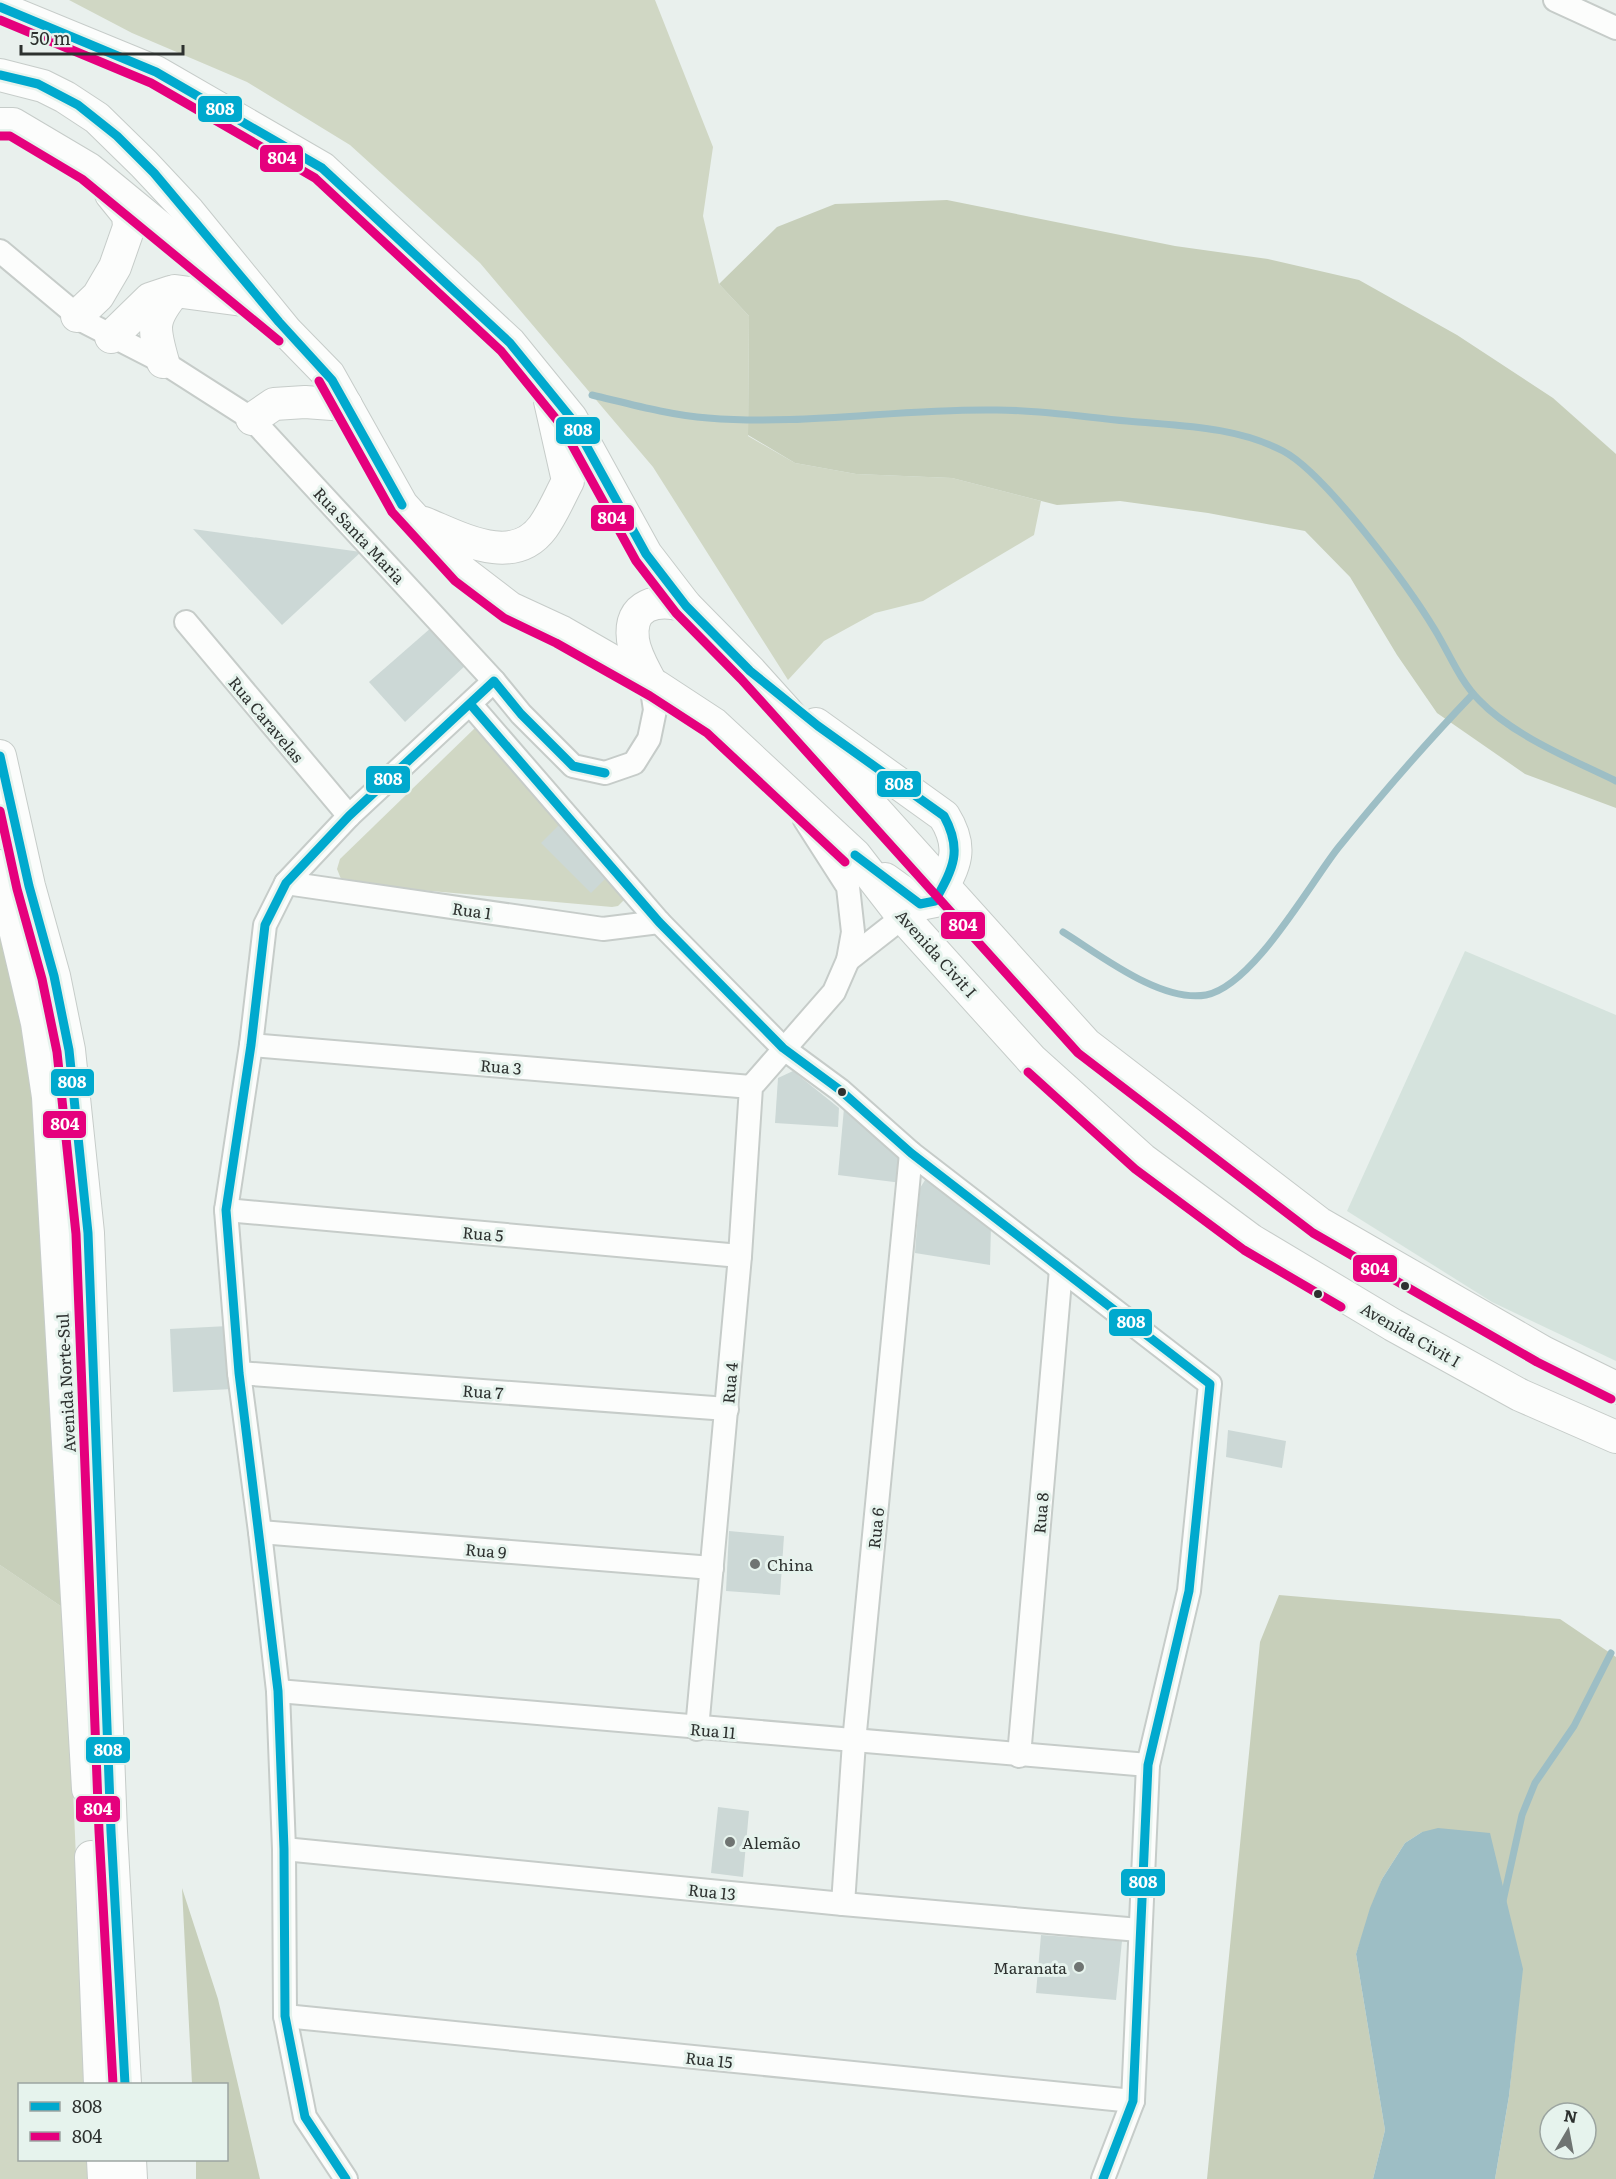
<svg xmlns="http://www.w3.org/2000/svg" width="1616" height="2179" font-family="Literata,serif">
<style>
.built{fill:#d5e3dd}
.green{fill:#d0d7c4}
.forest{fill:#c7cfba;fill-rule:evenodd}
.water{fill:#9dbec5}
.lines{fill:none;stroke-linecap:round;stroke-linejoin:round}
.stream{stroke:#9dbec5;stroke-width:7}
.building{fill:#ccd8d6}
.street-casing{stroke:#c6ccc9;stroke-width:26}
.secondary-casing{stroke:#c6ccc9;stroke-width:34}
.street{stroke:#fcfdfc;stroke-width:22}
.secondary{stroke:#fcfdfc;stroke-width:32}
.bus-1-casing{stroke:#e6f3ed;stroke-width:14}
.bus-2-casing{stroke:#e6f3ed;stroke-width:14}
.bus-1{stroke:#00a9ce;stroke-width:9}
.bus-2{stroke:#e5007d;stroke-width:9}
.bus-dot{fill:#2d312f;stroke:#e6f3ed;stroke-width:2}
.poi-dot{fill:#6f7472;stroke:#e6f3ed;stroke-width:2}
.labels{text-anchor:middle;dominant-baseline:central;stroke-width:6;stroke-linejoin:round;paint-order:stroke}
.street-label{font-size:16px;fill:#2d312f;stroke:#e6f3ed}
.poi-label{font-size:16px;fill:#2d312f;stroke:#e6f3ed;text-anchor:start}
.line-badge{stroke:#e6f3ed;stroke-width:2}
.badge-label{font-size:16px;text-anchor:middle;font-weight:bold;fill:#fff}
</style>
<rect width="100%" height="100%" fill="#e9f0ed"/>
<polygon class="built" points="1465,951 1616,1015 1616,1361 1492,1302 1347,1211"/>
<g class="green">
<polygon points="69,0 655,0 713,147 703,216 719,284 749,316 748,436 795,463 856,474 952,478 1041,501 1034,535 923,601 875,613 824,641 788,680 653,467 480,263 350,145 247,82 132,33"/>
<polygon points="476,727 627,897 618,906 612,907 352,884 341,879 337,869 340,859"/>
<polygon points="0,1565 65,1609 86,2084 20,2084 20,2160 92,2160 94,2179 0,2179"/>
</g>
<g class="forest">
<polygon points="947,200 1175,246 1268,259 1359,280 1457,335 1553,398 1616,454 1616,808 1525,774 1437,713 1397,655 1350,577 1305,531 1208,513 1120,501 1057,505 952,478 856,474 795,463 748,435 749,316 719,284 777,227 835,204"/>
<path d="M0 913C52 1141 53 1377 65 1609L0 1565Z"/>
<path d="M1279 1595 1560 1619 1616 1657V2179H1495L1509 2096 1522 1969 1422 1832 1405 1843 1382 1879 1356 1954 1385 2130 1373 2179H1207L1260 1642ZM1550 2113H1586V2149H1550Z"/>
<polygon points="182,1888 218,1999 260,2179 196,2179 196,2160 226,2160 226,2084 192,2084"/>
</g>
<polygon class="water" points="1438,1828 1490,1833 1523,1969 1509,2096 1495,2179 1373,2179 1385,2130 1356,1954 1370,1908 1382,1879 1405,1843 1422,1832"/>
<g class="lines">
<g class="stream">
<path d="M592 395C630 404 669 415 708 418 804 426 901 408 997 410 1040 410 1084 417 1127 421 1179 426 1235 426 1283 451 1325 473 1409 587 1435 630 1449 653 1460 681 1479 700 1512 735 1573 760 1616 781"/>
<path d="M1063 932C1099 954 1160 1003 1206 995 1253 986 1309 885 1338 848 1381 795 1426 743 1473 694"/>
<polyline points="1503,1901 1522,1815 1535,1783 1574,1726 1611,1653"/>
</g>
</g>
<g class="building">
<polygon points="193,529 361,552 282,625"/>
<polygon points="432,627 468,663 405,722 369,682"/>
<polygon points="559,825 609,875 591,893 541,843"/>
<polygon points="793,1071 839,1108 838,1127 775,1123 778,1078"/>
<polygon points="844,1108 904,1159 902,1183 838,1175"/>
<polygon points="927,1177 991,1225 990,1265 915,1253 920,1188"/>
<polygon points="228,1326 232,1389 173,1392 170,1329"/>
<polygon points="1228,1430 1286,1441 1282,1468 1226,1457"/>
<polygon points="729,1531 784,1536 780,1595 726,1591"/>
<polygon points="718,1807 749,1811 743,1877 711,1873"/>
<polygon points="1041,1935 1122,1941 1116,2000 1036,1993"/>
</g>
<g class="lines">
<defs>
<g id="street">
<polyline points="1555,0 1616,28"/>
<polyline points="0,251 85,322 163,362 252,419 494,681 521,714 573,766 605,773 634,763 649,739 655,710 651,683"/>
<polyline points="186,622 349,816"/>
<polyline points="471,705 659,922 783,1048 840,1090 911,1153 1210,1384 1189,1591 1148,1765 1133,2101 1103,2179"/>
<polyline points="286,883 603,929 659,922"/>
<polyline points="848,960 903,917"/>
<polyline points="251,1045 751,1087"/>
<polyline points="226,1210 740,1256"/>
<polyline points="239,1373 727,1409"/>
<polyline points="260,1532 712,1568"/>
<polyline points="278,1691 1148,1765"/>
<polyline points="697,1729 740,1256 751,1087 834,992 848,960 853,932 848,887 805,820"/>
<polyline points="1019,1756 1061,1269"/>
<polyline points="284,1849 843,1904 1139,1930"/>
<polyline points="843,1904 854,1742 911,1153"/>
<polyline points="285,2016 1133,2101"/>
<polyline points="346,2179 305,2117 285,2016 284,1849 278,1691 260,1532 239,1373 226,1210 251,1045 265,925 286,883 349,816 494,681"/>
</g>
<g id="secondary">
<polyline points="0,8 156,72 322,168 510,343 571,418 646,554 686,606 750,671 1086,1044 1319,1223 1543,1352 1616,1388"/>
<polyline points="0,75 43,86 65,97 97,118 144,164 189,212 287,332 329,375 402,505 463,572 510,608 562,632 656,686 714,724 855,855 903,917 1032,1060 1142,1159 1251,1240 1393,1325 1520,1395 1616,1437"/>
<polyline points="0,124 13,124 89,169 230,285"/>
<polyline points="77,316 98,296 115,267 129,227 128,215 111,194"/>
<polyline points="111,337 150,299 171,292"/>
<path d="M163 362C153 327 151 320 175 291L250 301"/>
<polyline points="252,419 274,404 305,402 346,405"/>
<path d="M424 523C461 538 513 568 543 527 553 513 560 496 568 481L550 401"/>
<path d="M651 683C644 669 635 655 633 640 628 603 658 598 686 606"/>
<path d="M816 724 944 816C966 851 953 868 935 901L920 904 885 879"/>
<polyline points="0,756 29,886 54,976 69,1050 88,1233 111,1831 125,2084"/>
<polyline points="0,866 37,1023 48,1097 88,1789"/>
<polyline points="91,1857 100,2084"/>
<polyline points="103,2160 104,2179"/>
<polyline points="130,2160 131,2179"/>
</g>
</defs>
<use href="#street" class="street-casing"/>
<use href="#secondary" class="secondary-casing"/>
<use href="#street" class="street"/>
<use href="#secondary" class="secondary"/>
<defs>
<g id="bus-1">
<path d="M0 7 156 72 322 168 510 343 571 418 646 554 686 606 750 671 818 726 944 816C963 851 953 868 935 901L920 904 855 855"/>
<polyline points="0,75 38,84 78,105 117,136 154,173 279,322 332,380 402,505"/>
<polyline points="471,705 659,922 783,1048 840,1090 911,1153 1210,1384 1189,1591 1148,1765 1133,2101 1103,2179"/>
<polyline points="0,756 29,886 54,976 69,1050 88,1233 111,1831 125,2084"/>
<polyline points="346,2179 305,2117 285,2016 284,1849 278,1691 239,1373 226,1210 251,1045 265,925 286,883 349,816 494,681 521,714 573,766 605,773"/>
</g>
<g id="bus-2">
<polyline points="0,20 151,83 315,178 501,351 561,425 636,561 676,613 741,679 1078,1053 1313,1233 1537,1362 1611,1399"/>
<polyline points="0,136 10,136 82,179 279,341"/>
<polyline points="319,381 392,512 455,581 504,618 556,643 650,696 707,733 845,862"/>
<polyline points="0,811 17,889 42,979 57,1052 76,1234 99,1831 113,2084"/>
<polyline points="1028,1072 1135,1169 1244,1250 1341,1307"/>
</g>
</defs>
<use href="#bus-1" class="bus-1-casing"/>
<use href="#bus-2" class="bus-2-casing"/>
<use href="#bus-1" class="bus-1"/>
<use href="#bus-2" class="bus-2"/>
</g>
<g class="bus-dot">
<circle cx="842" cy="1092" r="5"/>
<circle cx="1405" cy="1286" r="5"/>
<circle cx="1318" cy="1294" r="5"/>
</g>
<g class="poi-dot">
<circle cx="755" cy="1564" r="6"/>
<circle cx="730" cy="1842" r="6"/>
<circle cx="1079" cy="1967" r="6"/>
</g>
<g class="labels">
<g class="street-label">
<text transform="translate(360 535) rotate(47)">Rua Santa Maria</text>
<text transform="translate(267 719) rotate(50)">Rua Caravelas</text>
<text transform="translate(472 910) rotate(8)">Rua 1</text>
<text transform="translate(937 953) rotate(48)">Avenida Civit I</text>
<text transform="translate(501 1066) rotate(5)">Rua 3</text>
<text transform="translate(483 1233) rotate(5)">Rua 5</text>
<text transform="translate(1411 1334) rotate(30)">Avenida Civit I</text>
<text transform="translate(65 1383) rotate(-93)">Avenida Norte-Sul</text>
<text transform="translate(729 1383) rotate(-85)">Rua 4</text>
<text transform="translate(483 1391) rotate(4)">Rua 7</text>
<text transform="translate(1040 1513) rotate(-85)">Rua 8</text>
<text transform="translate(875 1528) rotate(-84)">Rua 6</text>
<text transform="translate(486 1550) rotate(5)">Rua 9</text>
<text transform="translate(713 1730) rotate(5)">Rua 11</text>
<text transform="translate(712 1891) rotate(6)">Rua 13</text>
<text transform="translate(709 2059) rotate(6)">Rua 15</text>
</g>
<g class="poi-label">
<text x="767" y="1564">China</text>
<text x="742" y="1842">Alemão</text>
<text x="1067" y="1967" text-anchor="end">Maranata</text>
</g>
</g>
<g class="line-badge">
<rect x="197" y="95" width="46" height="28" rx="6" fill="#00a9ce"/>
<rect x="259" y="144" width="45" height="29" rx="6" fill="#e5007d"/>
<rect x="555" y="416" width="46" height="29" rx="6" fill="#00a9ce"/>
<rect x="590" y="504" width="45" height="28" rx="6" fill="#e5007d"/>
<rect x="365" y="765" width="46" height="29" rx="6" fill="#00a9ce"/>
<rect x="876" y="770" width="46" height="28" rx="6" fill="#00a9ce"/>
<rect x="940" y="911" width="46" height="29" rx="6" fill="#e5007d"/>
<rect x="50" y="1068" width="45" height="29" rx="6" fill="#00a9ce"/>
<rect x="42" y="1110" width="45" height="29" rx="6" fill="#e5007d"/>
<rect x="1352" y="1254" width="46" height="29" rx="6" fill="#e5007d"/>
<rect x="1108" y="1308" width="45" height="29" rx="6" fill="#00a9ce"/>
<rect x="85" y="1736" width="46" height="28" rx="6" fill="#00a9ce"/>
<rect x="75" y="1795" width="46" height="28" rx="6" fill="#e5007d"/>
<rect x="1120" y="1868" width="46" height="29" rx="6" fill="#00a9ce"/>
</g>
<g class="badge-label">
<text x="220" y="115">808</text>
<text x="282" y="164">804</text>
<text x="578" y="436">808</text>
<text x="612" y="524">804</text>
<text x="388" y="785">808</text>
<text x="899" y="790">808</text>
<text x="963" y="931">804</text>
<text x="72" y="1088">808</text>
<text x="65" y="1130">804</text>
<text x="1375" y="1275">804</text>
<text x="1131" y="1328">808</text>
<text x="108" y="1756">808</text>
<text x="98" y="1815">804</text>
<text x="1143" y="1888">808</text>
</g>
<rect x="18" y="2083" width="210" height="78" fill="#e6f3ed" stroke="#9ca5a1" stroke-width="1.5"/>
<rect x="30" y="2102" width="30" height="9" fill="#00a9ce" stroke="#9ca5a1" stroke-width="1.5"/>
<text x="72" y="2113" font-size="18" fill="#2d312f">808</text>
<rect x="30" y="2132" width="30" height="9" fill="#e5007d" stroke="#9ca5a1" stroke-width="1.5"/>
<text x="72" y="2143" font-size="18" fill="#2d312f">804</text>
<g transform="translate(1568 2131) rotate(10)"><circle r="28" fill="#e6f3ed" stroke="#9ca5a1" stroke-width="1.5"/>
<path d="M0-4.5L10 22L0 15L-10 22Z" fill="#6f7472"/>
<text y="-9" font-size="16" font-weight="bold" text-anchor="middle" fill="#2d312f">N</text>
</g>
<path d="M21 45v9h162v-9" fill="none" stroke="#2d312f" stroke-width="3"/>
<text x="30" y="45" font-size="18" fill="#2d312f" stroke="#e6f3ed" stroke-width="4.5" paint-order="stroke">50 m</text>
</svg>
